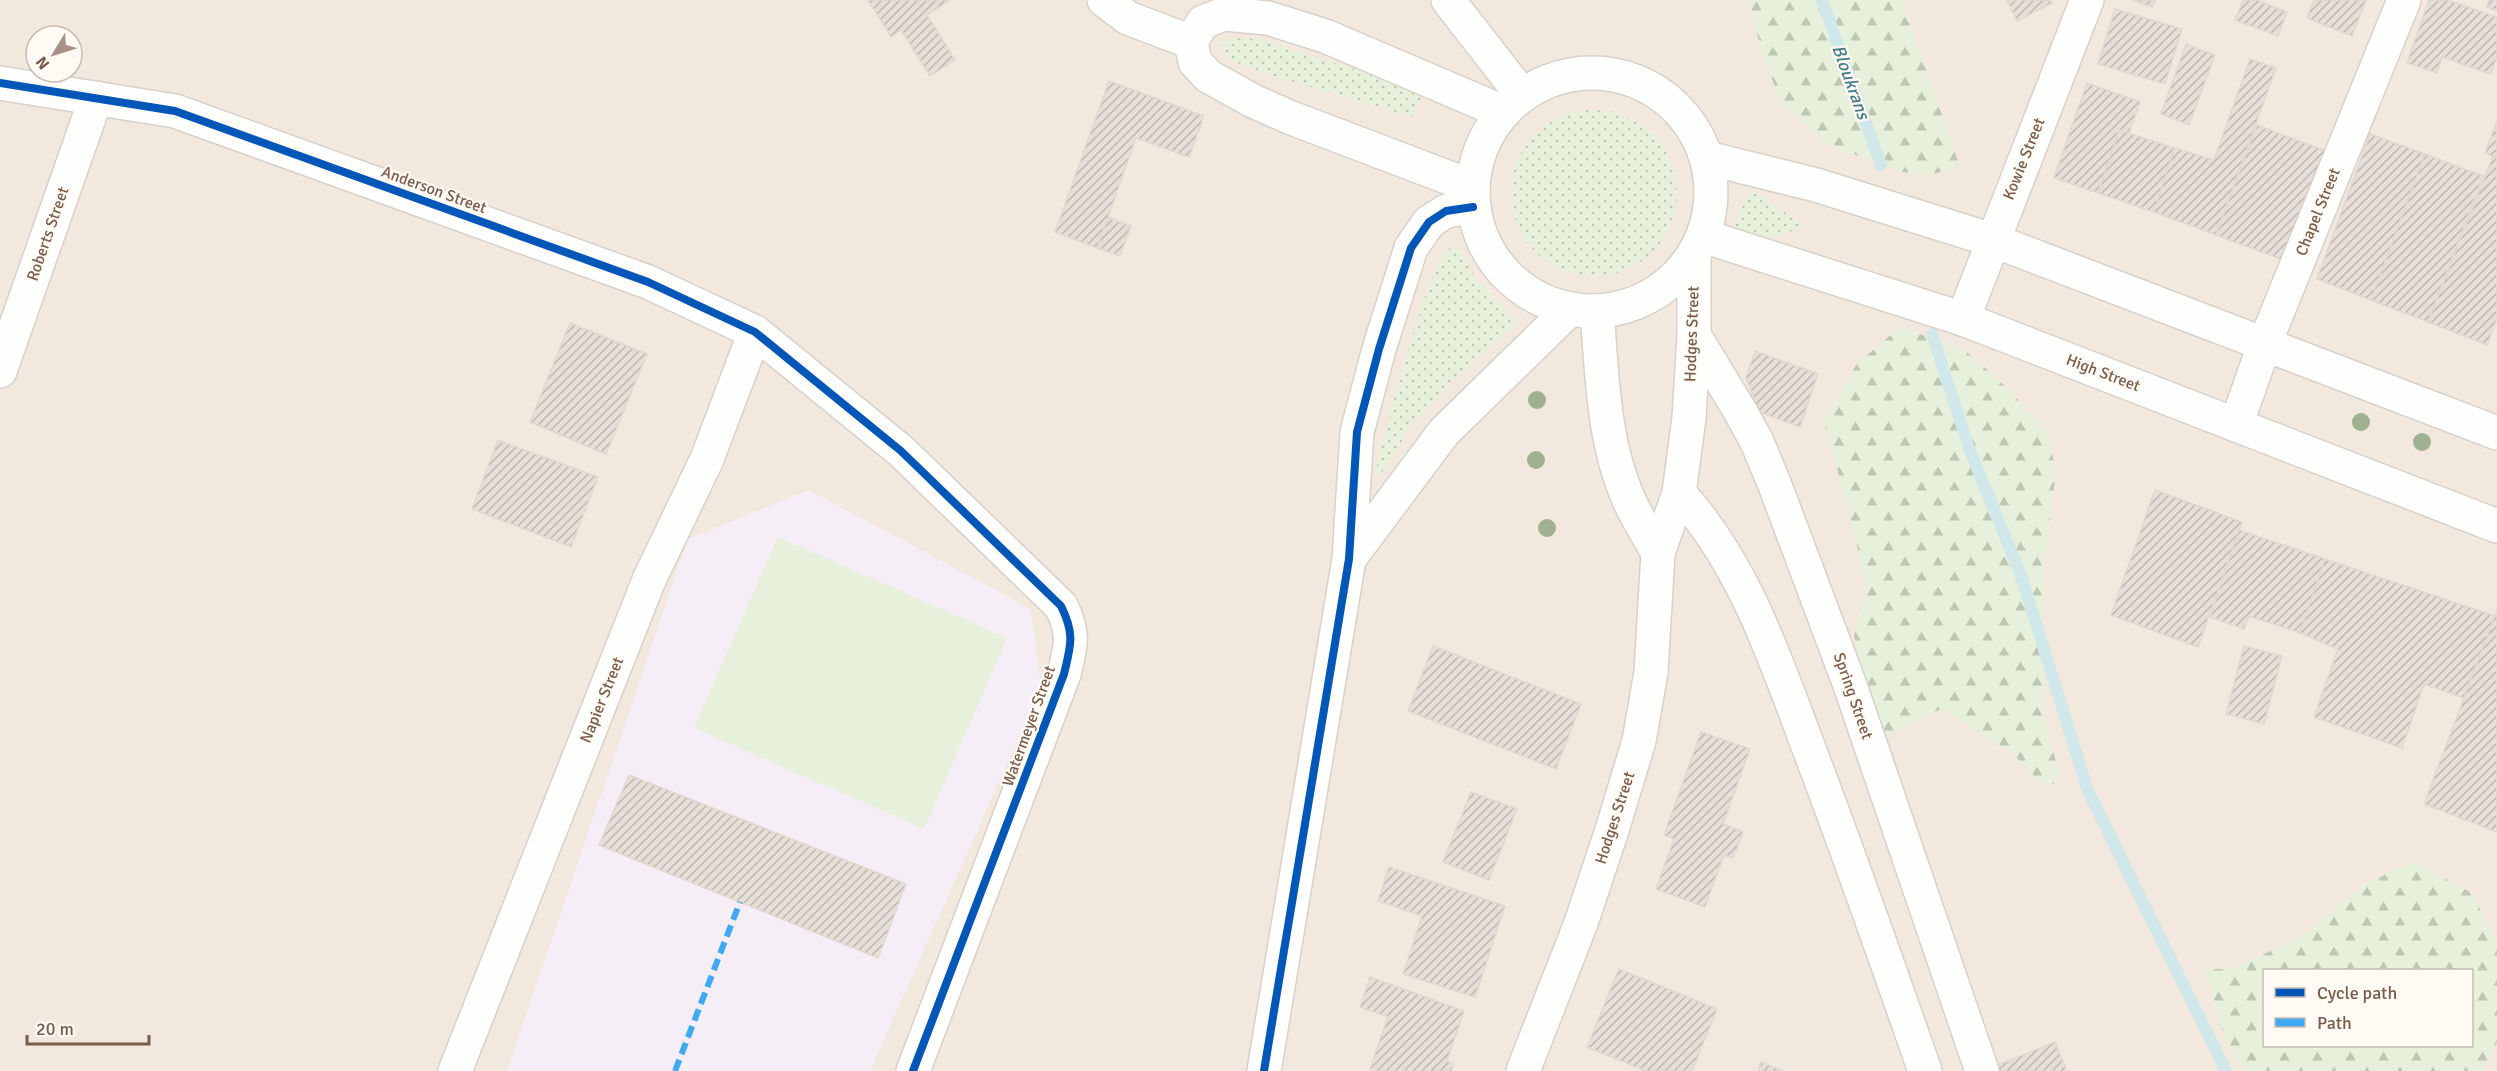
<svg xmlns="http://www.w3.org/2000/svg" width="2497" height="1071" font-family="Signika,sans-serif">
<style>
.residential{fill:#f2e8de;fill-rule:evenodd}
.education{fill:#f6eef6}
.grass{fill:url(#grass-dots)}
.forest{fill:url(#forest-firs);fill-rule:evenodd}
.green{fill:#e7f0db}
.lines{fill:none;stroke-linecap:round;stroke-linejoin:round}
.stream{stroke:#d0e8ea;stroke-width:12}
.building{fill:url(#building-hatch);stroke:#e2d8d2;stroke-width:1.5}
.minor-casing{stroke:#d7d1cb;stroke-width:36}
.minor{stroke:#fefefd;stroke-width:33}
.quiet{stroke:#3fa9f5;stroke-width:6;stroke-dasharray:12 6;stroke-linecap:butt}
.cycleway-casing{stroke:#fffaf3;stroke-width:11}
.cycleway{stroke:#0057b8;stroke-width:8}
.tree{fill:#9eb190}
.labels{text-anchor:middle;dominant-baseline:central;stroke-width:4.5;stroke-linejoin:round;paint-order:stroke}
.street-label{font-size:16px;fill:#7a5c4d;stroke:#fffaf3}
.water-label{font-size:18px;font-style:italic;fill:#437c86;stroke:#fffaf3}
</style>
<defs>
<pattern id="grass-dots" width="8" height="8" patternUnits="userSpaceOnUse" patternTransform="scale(1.5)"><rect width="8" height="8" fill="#e7f0db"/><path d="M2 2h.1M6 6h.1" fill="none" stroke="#c0c6b4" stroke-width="1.8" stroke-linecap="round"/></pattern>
<pattern id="forest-firs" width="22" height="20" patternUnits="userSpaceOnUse" patternTransform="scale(1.5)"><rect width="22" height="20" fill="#e7f0db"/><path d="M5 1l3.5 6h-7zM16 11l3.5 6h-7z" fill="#c0c6b4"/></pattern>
<pattern id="building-hatch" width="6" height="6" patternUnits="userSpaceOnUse" patternTransform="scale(1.5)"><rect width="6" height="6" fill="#e6ded7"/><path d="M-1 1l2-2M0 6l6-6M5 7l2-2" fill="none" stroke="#bfb7b1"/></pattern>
</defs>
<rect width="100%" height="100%" fill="#f9f5f0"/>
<path class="residential" d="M0 0H2497V1071H0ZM36 36H72V72H36ZM2264 970H2472V1046H2264Z"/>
<polygon class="education" points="809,490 1031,609 1041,688 870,1071 507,1071 688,539"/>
<g class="grass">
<polygon points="1235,38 1257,39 1424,91 1413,117 1251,69 1229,59 1221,46 1227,40"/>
<circle cx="1594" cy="193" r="83"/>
<path d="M1749 193 1759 194 1803 225C1784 239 1751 239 1729 235Z"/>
<path d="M1451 247 1459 249 1476 279 1518 322 1455 378 1414 422 1381 474 1375 473C1388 422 1401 372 1417 322 1425 297 1433 267 1451 247Z"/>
</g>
<g class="forest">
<polygon points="1749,0 1902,0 1960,167 1929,175 1903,172 1828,145 1781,102 1761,50"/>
<polygon points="1900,327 1965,350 2006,387 2048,432 2056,474 2043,568 2045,721 2059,773 2053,784 2041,783 2012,753 1941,709 1891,734 1876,726 1854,635 1866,586 1851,519 1824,422 1856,365"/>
<path d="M2414 862 2472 893 2497 944V1042L2481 1071H2244L2225 1039 2205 969H2231L2299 938 2365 884ZM2472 970V1046H2264V970Z"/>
</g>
<polygon class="green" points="778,537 1007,638 924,829 694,728"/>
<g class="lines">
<g class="stream">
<polyline points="1822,0 1881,165"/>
<polyline points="1932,334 1969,448 2022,578 2088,791 2226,1071"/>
</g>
</g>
<g class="building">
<polygon points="868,0 950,0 927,15 955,60 930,76 901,30 891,37"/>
<polygon points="2007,0 2050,0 2052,3 2017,21"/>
<polygon points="2133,0 2155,0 2152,7"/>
<polygon points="2243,0 2257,0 2287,12 2278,36 2235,20"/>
<polygon points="2314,0 2366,0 2352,36 2307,18"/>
<polygon points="2429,0 2448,0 2497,17 2497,57 2491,74 2442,57 2437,73 2407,63"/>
<polygon points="2489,0 2497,0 2497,11 2487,7"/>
<polygon points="2115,9 2182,29 2165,84 2098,64"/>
<polygon points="2186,44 2215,55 2189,125 2161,114"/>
<polygon points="2250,59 2276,68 2216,235 2154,212 2174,148 2214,160"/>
<polygon points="1109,81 1204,116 1189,157 1136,138 1097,248 1055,232"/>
<polygon points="2087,83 2140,102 2129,133 2119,130 2098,193 2054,178"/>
<polygon points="2497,121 2497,158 2485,153"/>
<polygon points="2257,125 2326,151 2286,261 2216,235"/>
<polygon points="2119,130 2174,148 2154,212 2098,193"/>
<polygon points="2370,134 2425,154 2371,300 2317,279"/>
<polygon points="2425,154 2483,176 2428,322 2371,300"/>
<polygon points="2493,156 2497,158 2497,319 2487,345 2428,322"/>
<polygon points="1108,217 1131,226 1120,256 1097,248"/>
<polygon points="570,323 647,354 606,454 530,422"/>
<polygon points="1755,351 1818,374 1800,427 1759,412 1746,377"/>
<polygon points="498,440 598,477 571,547 472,509"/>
<polygon points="2155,490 2242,522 2198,647 2111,615"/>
<polygon points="2239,530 2325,559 2300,633 2249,616 2244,629 2210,617"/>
<polygon points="2325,559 2495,616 2464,698 2424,684 2402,748 2314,717 2338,649 2300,633"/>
<polygon points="2497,610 2497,832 2424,804"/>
<polygon points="1433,646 1581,704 1556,769 1408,711"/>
<polygon points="2244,646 2282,656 2264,724 2226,714"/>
<polygon points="1701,732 1750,749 1723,824 1743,832 1733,858 1724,855 1705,907 1656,889 1674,839 1664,835"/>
<polygon points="629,775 906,884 878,958 599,845"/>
<polygon points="1471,792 1517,809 1489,880 1443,862"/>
<polygon points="1389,867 1505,906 1475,997 1403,974 1422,916 1378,901"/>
<polygon points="1619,969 1717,1009 1692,1071 1646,1071 1587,1047"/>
<polygon points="1370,977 1464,1011 1447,1061 1454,1064 1451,1071 1376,1071 1370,1069 1388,1017 1360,1007"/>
<polygon points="2055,1042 2067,1071 1989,1071 1988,1069"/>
<polygon points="1761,1062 1783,1071 1758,1071"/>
</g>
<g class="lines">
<defs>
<g id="minor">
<polyline points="1104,0 1128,18 1191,42"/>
<polyline points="1448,0 1522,95"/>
<circle cx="1592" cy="192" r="119"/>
<path d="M0 83 175 111 648 282 755 332 901 451 1061 606C1075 634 1071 645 1064 674L913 1071"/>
<polyline points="1707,158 1816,185 1992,240 2497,433"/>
<polyline points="1473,187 1289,117 1253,101 1208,76 1195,62 1191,42 1203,22 1224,14 1268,18 1325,36 1503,112"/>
<polyline points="1703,236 1963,319 2497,526"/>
<path d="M1597 311C1602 374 1603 442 1629 500 1637 518 1648 535 1658 553"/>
<polyline points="1963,319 2087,0"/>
<polyline points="1694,335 1740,411 1757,442 1776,488 1851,688 1982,1071"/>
<polyline points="0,371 96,98"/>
<polyline points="2236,425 2265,343 2404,0"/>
<path d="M1679 493C1743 562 1775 658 1808 746 1849 854 1887 962 1925 1071"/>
<polyline points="1349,559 1444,432 1570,309"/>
<polyline points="455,1071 649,580 707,459 755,332"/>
<polyline points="1264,1071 1349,559 1357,432 1379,349 1411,248 1429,222 1446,211 1473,207"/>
<polyline points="1523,1071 1581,923 1613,827 1639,741 1651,672 1658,553 1679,493 1689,418 1694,335 1694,256"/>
</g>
</defs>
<use href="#minor" class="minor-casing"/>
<use href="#minor" class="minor"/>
<polyline class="quiet" points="675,1071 740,902"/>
<defs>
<g id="cycleway">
<path d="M0 83 175 111 648 282 755 332 901 451 1061 606C1075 634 1071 645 1064 674L913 1071"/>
<polyline points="1264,1071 1349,559 1357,432 1379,349 1411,248 1429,222 1446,211 1473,207"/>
</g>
</defs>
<use href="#cycleway" class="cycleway-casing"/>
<use href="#cycleway" class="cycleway"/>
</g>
<g class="tree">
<circle cx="1537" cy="400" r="9"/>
<circle cx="2361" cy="422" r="9"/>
<circle cx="2422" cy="442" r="9"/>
<circle cx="1536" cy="460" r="9"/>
<circle cx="1547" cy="528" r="9"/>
</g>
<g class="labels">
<g class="street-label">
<text transform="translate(2024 159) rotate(-68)">Kowie Street</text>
<text transform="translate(434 190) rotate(20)">Anderson Street</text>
<text transform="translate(2318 212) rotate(-68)">Chapel Street</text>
<text transform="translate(48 234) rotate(-71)">Roberts Street</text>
<text transform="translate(1692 334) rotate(-88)">Hodges Street</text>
<text transform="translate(2103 373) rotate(21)">High Street</text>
<text transform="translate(1853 696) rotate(71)">Spring Street</text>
<text transform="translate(602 700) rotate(-68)">Napier Street</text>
<text transform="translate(1029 726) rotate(-70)">Watermeyer Street</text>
<text transform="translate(1615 818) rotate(-72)">Hodges Street</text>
</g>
<g class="water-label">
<text transform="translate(1851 82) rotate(70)">Bloukrans</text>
</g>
</g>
<rect x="2263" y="969" width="210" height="78" fill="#fffaf3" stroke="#cabbb1" stroke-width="1.5"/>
<rect x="2275" y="988" width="30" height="9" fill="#0057b8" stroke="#cabbb1" stroke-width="1.5"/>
<text x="2317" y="999" font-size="18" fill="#7a5c4d">Cycle path</text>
<rect x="2275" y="1018" width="30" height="9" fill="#3fa9f5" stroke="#cabbb1" stroke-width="1.5"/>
<text x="2317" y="1029" font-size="18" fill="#7a5c4d">Path</text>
<g transform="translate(54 54) rotate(232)"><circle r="28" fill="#fffaf3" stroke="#cabbb1" stroke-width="1.5"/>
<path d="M0-4.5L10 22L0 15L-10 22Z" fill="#a69286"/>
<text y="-9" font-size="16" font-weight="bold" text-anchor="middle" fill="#7a5c4d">N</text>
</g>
<path d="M27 1035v9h122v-9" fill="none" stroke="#7a5c4d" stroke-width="3"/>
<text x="36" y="1035" font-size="18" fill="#7a5c4d" stroke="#fffaf3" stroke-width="4.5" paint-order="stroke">20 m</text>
</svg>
